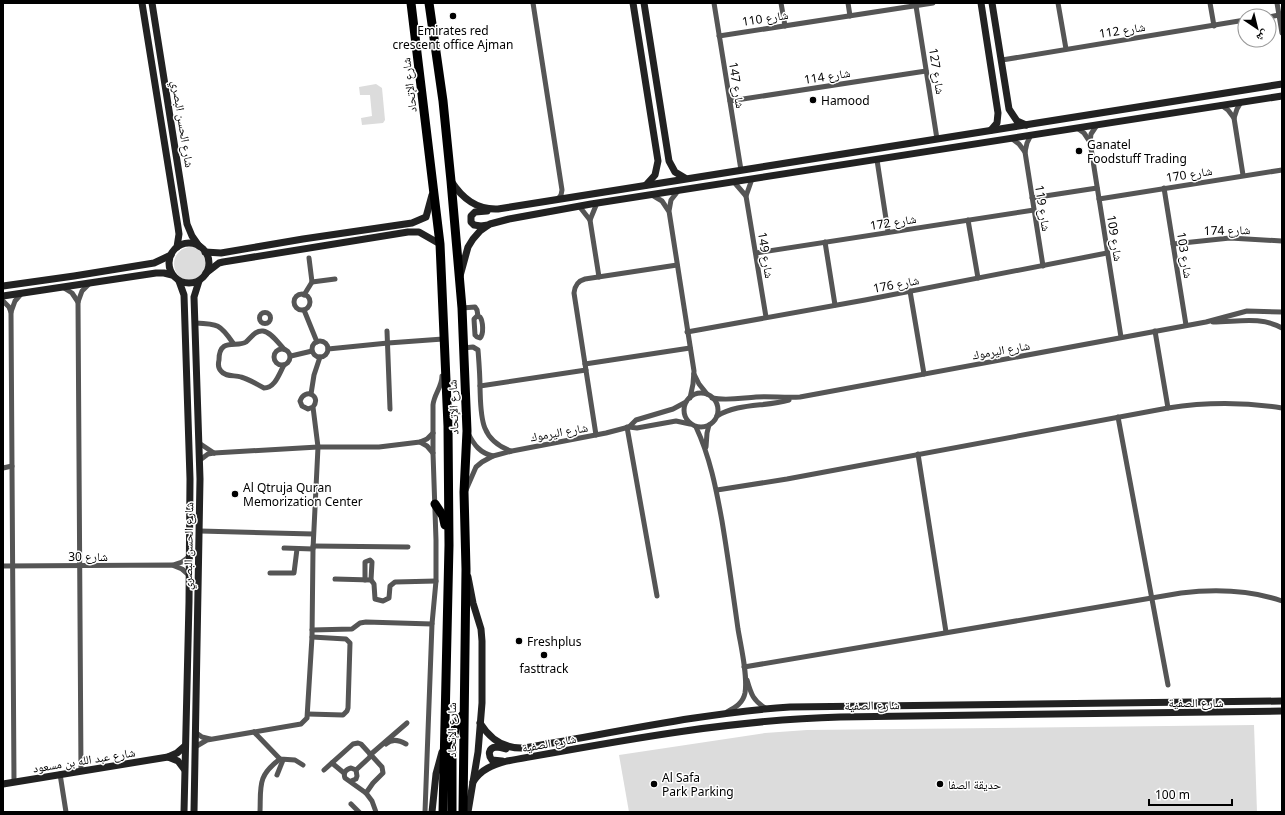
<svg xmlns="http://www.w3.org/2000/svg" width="1285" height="815" font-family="'Noto Sans','Noto Naskh Arabic',sans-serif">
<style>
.green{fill:#dcdcdc}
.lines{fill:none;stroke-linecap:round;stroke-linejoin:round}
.street{stroke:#555;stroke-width:5}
.secondary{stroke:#222;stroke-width:7}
.highway{stroke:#000;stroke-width:9}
.poi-dot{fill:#000;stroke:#fff;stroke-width:1.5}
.labels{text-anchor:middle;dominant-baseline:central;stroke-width:3;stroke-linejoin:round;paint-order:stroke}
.street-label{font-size:12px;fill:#000;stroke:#fff}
.poi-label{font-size:12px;fill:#000;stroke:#fff;text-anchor:start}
</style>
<rect width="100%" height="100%" fill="#fff"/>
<g class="green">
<polygon points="376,84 382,88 385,120 383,123 362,125 361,118 372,116 370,95 360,95 359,87"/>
<circle cx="191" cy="264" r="17"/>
<polygon points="1254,725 1257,812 629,812 619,755 765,733 807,730"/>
</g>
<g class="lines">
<g class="street">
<polyline points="533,3 562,190 561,195 558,199"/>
<polyline points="714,3 741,170"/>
<polyline points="781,3 785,26"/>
<polyline points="848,3 850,16"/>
<polyline points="1058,3 1066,49"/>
<polyline points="1210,3 1214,26"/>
<polyline points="1277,3 1282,33"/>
<polyline points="916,6 937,139"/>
<polyline points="1269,17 1279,15"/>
<polyline points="719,36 933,3"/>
<polyline points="1002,60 1245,20"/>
<polyline points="730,101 926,71"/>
<polyline points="1241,102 1237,109 1234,118 1243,175"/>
<polyline points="1221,105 1228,110 1234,118"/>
<polyline points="1097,125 1091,134 1090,142 1121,337"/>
<polyline points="1077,128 1084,133 1090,142"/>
<polyline points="1031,135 1027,143 1025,152 1043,266"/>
<polyline points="1011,138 1019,144 1025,152"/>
<polyline points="877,160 888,232"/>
<polyline points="752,179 746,196 766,317"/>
<polyline points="734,182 746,196"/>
<polyline points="1164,188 1186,325"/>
<polyline points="678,191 671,200 669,211 694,371 693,384 690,398"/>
<polyline points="652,195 662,201 668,210"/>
<polyline points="1032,198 1097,188"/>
<polyline points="1099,199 1282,170"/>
<polyline points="579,206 590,220 599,277"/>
<polyline points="590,220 597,203"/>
<polyline points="968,220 978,278"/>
<polyline points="825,242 835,305"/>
<polyline points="1173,244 1230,238 1282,241"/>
<polyline points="756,253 1034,210"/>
<polyline points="312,282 335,279"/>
<polyline points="64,288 72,293 78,302"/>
<polyline points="910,291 924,374"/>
<circle cx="302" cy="302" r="8"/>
<polyline points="304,295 312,282 309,258"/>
<polyline points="3,301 9,307 11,312"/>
<polyline points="462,308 475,307 477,310 478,316"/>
<polyline points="304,310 317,342"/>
<circle cx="265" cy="318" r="5.5"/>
<path d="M477 316 480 317C483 321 484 334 480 338L477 337 475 335 474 319Z"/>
<path d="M1213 322C1237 322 1261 316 1282 328"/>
<path d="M195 323C218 324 220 324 233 343"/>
<polyline points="387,331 390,409"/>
<polyline points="1155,331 1168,408"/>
<polyline points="687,332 865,300 1107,253"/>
<circle cx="320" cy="349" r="8"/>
<path d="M463 348 473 347 478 350C479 363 480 375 480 387 481 415 479 440 511 451"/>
<circle cx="282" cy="357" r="8"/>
<polyline points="328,349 388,343 443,339"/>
<polyline points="291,356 312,351"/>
<polyline points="585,364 690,348"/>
<path d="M284 365C279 374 275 388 264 388 256 384 249 379 241 377 235 375 225 377 221 371 218 368 218 364 219 360 219 337 237 348 246 342 251 338 255 330 263 331 271 332 279 344 284 349"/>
<polyline points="694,374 699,384 707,394"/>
<polyline points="480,386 586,370"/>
<circle cx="701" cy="410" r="17"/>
<polyline points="311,394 314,375 320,357"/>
<path d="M712 398C727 401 741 398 756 397 770 396 785 398 800 397L1206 322 1247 311 1282 312"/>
<path d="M717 416C738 403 765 407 789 400"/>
<polyline points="1118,417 1168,685"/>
<polyline points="627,427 657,596"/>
<polyline points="629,427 636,420 673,409 686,402"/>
<path d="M696 427C710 457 716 488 722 521 728 557 733 593 738 629 741 647 748 676 745 693 743 703 736 707 727 712"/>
<path d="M468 433C474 445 480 453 493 456"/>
<path d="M596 435 574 293C575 285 578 281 585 279L677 265"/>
<polyline points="420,442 427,446 433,453"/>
<polyline points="199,443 214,453"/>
<polyline points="706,447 707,433 709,425"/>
<polyline points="918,454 946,632"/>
<polyline points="200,460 208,454 214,453 318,447 379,447 420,442 427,439 433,433"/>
<polyline points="3,468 12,466"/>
<polyline points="466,490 476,467 482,462 493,456 512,451 606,433 629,427 637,428 676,421 690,424"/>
<path d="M717 490 787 479 1168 408C1207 402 1243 402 1282 408"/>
<polyline points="200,531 313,534"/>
<polyline points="313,546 408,547"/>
<polyline points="284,548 313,549"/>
<polyline points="173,565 182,562 190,556"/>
<polyline points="3,566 172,565 182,569 190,576"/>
<polyline points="270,573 294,573 297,549"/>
<polyline points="335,579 371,580 374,584 375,599 383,601 389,598 390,586 395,582 436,581"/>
<polyline points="365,580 365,562 370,560 372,562 371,580"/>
<polyline points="312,630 352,629 360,623 366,622 432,624"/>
<path d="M744 667 1181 593C1215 589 1250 590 1282 601"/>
<path d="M747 680C751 694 753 701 767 709"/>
<polyline points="308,714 343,715 347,711 348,708 350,643 346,639 312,637"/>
<polyline points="195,732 202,737 210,739"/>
<polyline points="254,732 280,759 295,760 303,765"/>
<path d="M386 744C392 738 399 740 406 744"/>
<path d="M195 747 207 740 301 724 307 718 312 637 313 549 318 447 313 407C322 396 305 387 300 401L302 406 308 409 313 407"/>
<polyline points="370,755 407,723"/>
<polyline points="332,763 344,773"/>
<polyline points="324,770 353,744 358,743 361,744 382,767 383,773 373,783 366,793"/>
<polyline points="356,770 371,756"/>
<polyline points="81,771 78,302 82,291 89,284"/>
<polyline points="60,774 66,812"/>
<polyline points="277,775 283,760"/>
<path d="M351 781 356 779 357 776 356 770 351 768C346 769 343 773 345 778L366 793 372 801 376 812"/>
<polyline points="14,782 11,312 15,301 21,294"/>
<polyline points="351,804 359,812"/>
<path d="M260 812C261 786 257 776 280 759"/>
<path d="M425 812 432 624 436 581V540L433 453V405C434 394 442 387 442 376"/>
</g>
<g class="secondary">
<polyline points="142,3 178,227 179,234 177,247"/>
<polyline points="152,3 187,224 192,236 199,246"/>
<polyline points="633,3 658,161 655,175 646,185"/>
<polyline points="644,3 669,161 675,172 685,178"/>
<polyline points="981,3 998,113 997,123 991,130"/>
<polyline points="992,3 1009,109 1017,121 1026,125"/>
<path d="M451 181C462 198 476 210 498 209L1282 84"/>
<polyline points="487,211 475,212 471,216 471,222 474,225 481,226 488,225"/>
<circle cx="189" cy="263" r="20"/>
<polyline points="205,252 221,253 303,239 412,223 426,217 432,195"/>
<polyline points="206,273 219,263 223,262 408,232 419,232 440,244"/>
<polyline points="460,276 468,247 473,239 480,231 490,224 509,219 591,204 1282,96"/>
<polyline points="179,281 184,295 190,479 189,602 184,812"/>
<polyline points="3,286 74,276 154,263 171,255"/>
<polyline points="3,296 156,273 164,273 172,275"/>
<path d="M480 723C490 739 505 749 524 748 613 733 701 713 790 707L1282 701"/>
<polyline points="168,757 178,761 184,769"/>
<path d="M502 761 492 760C488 755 488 748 496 747 499 747 503 748 506 749"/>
<path d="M473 782C481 769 493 765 507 761 618 741 728 720 840 717L1282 711"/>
<polyline points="3,784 168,757 177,753 185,746"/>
<polyline points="194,812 200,479 194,297 199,281"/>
<polyline points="432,812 436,774 442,752"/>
<polyline points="468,812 478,752 482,703 482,641 481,629 473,603 468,577"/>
</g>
<g class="highway">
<polyline points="411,3 440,244 448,426 449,545 443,812"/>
<polyline points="429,3 443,101 451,181 462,308 467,431 464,492 466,569 463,812"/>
<polyline points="435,504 443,516 445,525"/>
<polyline points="452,812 452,742 457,722 463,715"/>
</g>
</g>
<g class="poi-dot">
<circle cx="453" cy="16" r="4"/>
<circle cx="813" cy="100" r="4"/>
<circle cx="1079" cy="151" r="4"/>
<circle cx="235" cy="494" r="4"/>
<circle cx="519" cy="641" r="4"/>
<circle cx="544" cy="655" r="4"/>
<circle cx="654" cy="784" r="4"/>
<circle cx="940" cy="784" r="4"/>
</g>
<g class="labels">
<g class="street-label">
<text transform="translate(765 18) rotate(-9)">شارع 110</text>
<text transform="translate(1122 30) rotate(-9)">شارع 112</text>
<text transform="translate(937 71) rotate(81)">شارع 127</text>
<text transform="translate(827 76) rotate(-9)">شارع 114</text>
<text transform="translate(409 85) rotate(-97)">شارع الإتحاد</text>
<text transform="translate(737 85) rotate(81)">شارع 147</text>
<text transform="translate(183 124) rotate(81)">شارع الحسن البصري</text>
<text transform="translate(1189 174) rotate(-9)">شارع 170</text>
<text transform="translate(1043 208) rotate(81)">شارع 119</text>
<text transform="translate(893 222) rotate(-9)">شارع 172</text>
<text transform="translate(1227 230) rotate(-1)">شارع 174</text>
<text transform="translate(1115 238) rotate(81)">شارع 109</text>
<text transform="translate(766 255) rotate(81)">شارع 149</text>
<text transform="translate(1185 255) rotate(81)">شارع 103</text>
<text transform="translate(896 284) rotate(-11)">شارع 176</text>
<text transform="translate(1001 350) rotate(-10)">شارع اليرموك</text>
<text transform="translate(453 407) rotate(-92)">شارع الإتحاد</text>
<text transform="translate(559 432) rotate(-10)">شارع اليرموك</text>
<text transform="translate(188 546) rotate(-89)">شارع الحسن البصري</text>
<text x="88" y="556">شارع 30</text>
<text x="1196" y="702">شارع الصفية</text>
<text transform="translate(872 705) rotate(-1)">شارع الصفية</text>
<text transform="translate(451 730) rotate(-90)">شارع الإتحاد</text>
<text transform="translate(549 743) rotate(-10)">شارع الصفية</text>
<text transform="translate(84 760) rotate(-9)">شارع عبد الله بن مسعود</text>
</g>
<g class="poi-label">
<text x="453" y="30" text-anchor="middle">Emirates red<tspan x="453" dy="14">crescent office Ajman</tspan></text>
<text x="821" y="100">Hamood</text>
<text x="1087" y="144">Ganatel<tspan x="1087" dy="14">Foodstuff Trading</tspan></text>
<text x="243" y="487">Al Qtruja Quran<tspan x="243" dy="14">Memorization Center</tspan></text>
<text x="527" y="641">Freshplus</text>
<text x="544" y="668" text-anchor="middle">fasttrack</text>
<text x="662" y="777">Al Safa<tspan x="662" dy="14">Park Parking</tspan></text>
<text x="948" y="784">حديقة الصفا</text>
</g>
</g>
<rect width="1285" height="815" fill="none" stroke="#000000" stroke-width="8"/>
<g transform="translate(1257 28) rotate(145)"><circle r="19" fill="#ffffff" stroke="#999999"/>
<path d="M0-3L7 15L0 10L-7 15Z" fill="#000000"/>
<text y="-6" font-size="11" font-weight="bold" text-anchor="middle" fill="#000000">ش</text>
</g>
<path d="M1149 799v6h83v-6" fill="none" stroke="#000000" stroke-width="2"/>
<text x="1155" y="799" font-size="12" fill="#000000" stroke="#ffffff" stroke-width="3" paint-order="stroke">100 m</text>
</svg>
